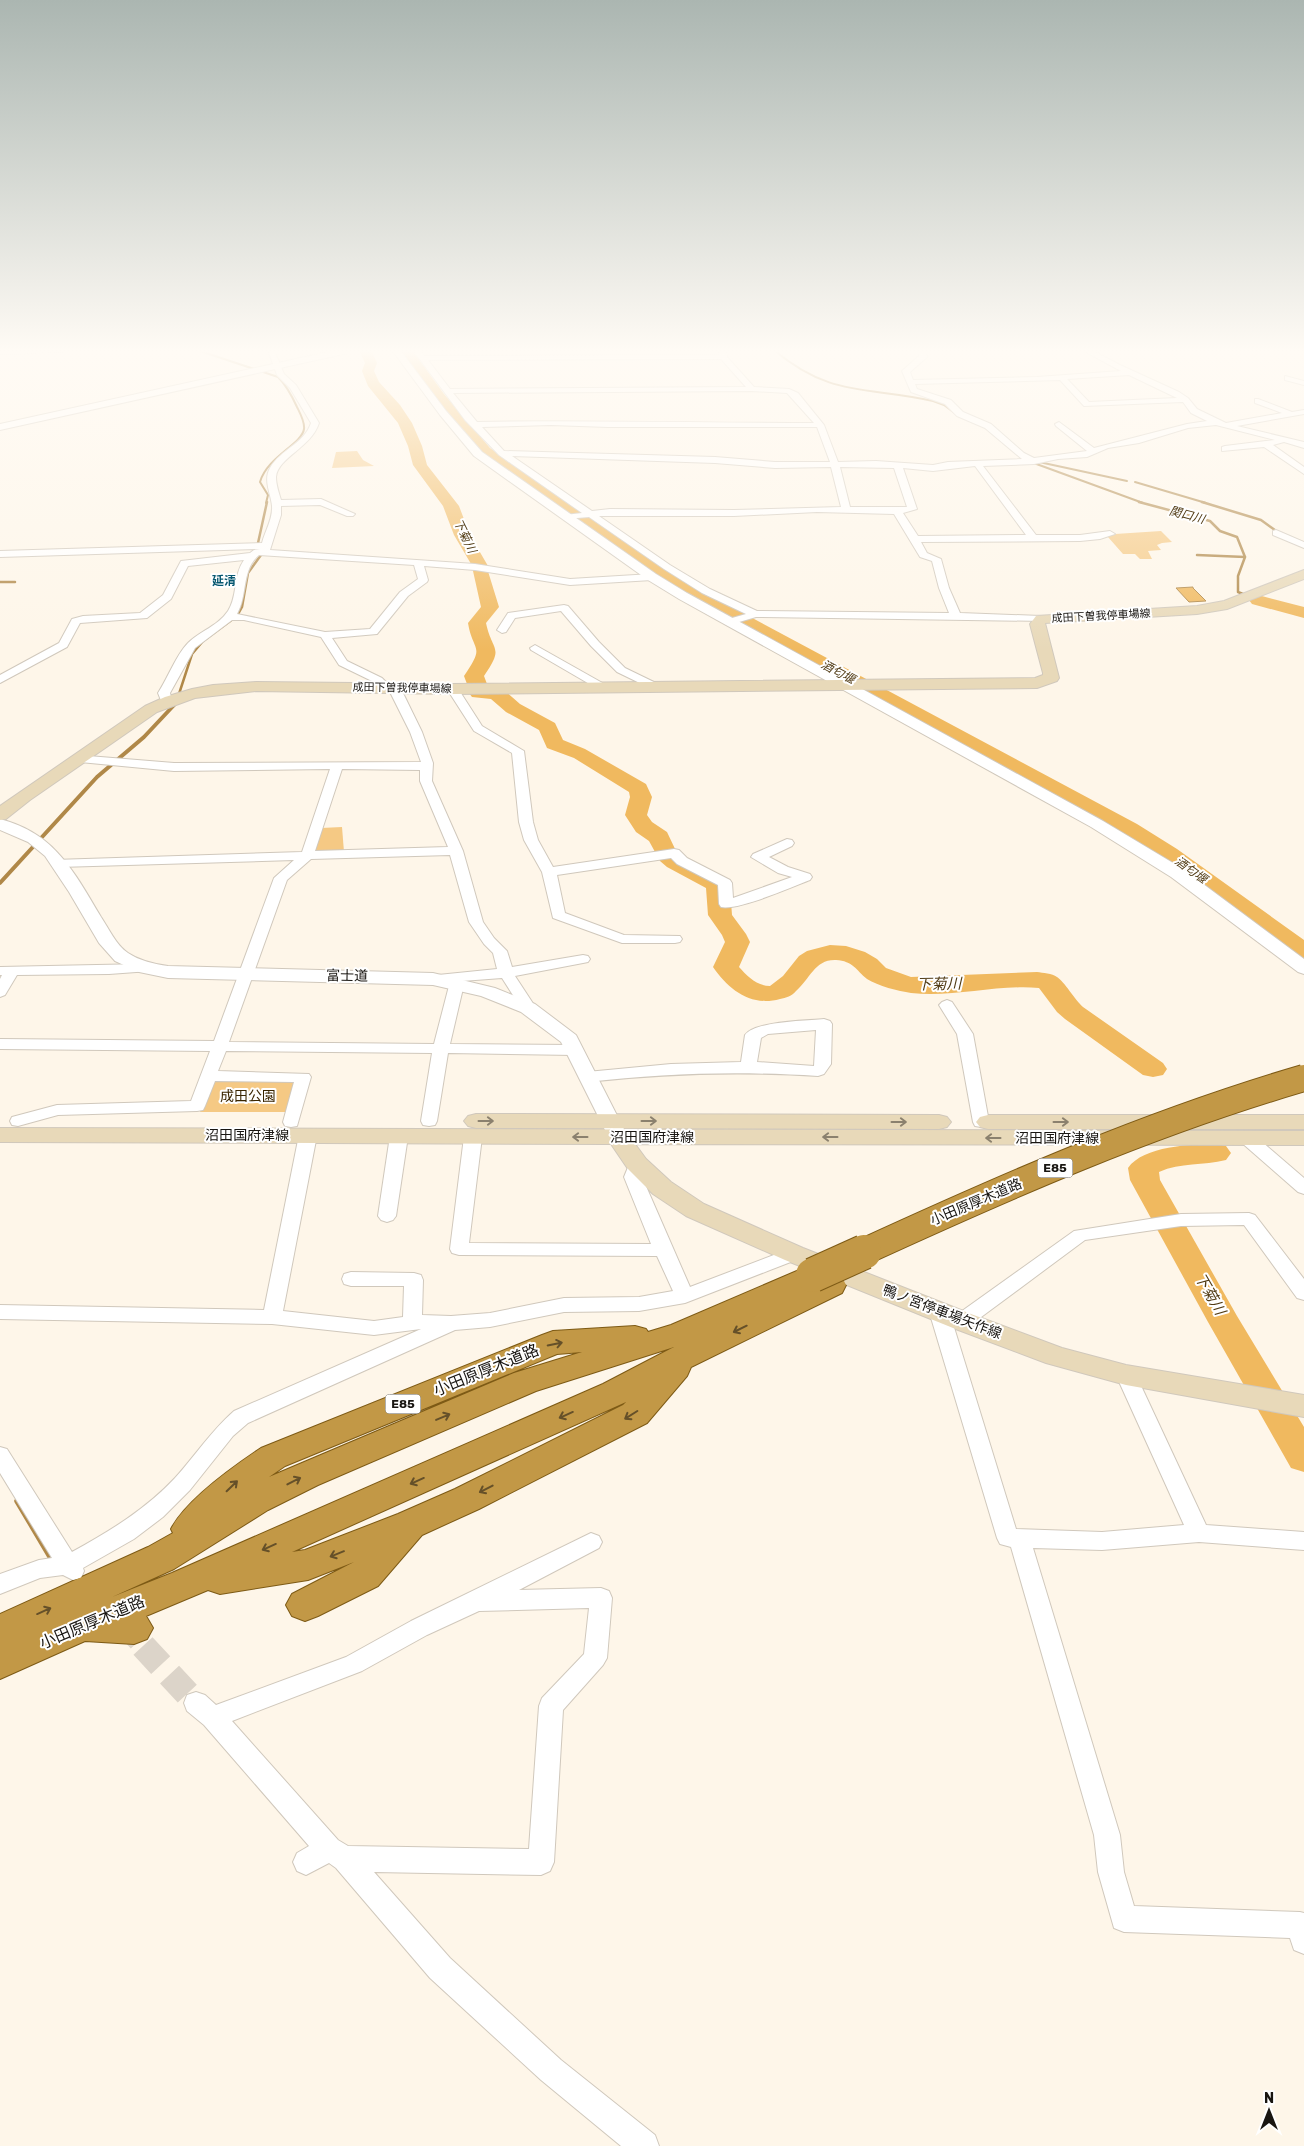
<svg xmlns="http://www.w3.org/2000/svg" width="1304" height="2146" font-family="Rubik,'Noto Sans JP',sans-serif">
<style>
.green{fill:#f5c984}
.water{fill:#f0b95f;stroke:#b08848}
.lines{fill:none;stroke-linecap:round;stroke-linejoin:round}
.stream-far3{stroke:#b08848;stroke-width:2}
.stream-far2{stroke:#b08848;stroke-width:2.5}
.stream-far1{stroke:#b08848;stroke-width:4}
.stream{stroke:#b08848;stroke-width:5.5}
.river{fill:#f0b95f;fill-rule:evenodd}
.minor-tunnel-far1{stroke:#dcd4c9;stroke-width:21;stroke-dasharray:21 11;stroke-linecap:butt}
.minor-tunnel{stroke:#dcd4c9;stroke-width:26;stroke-dasharray:26 13;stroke-linecap:butt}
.minor-casing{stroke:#d0c8bc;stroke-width:2}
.tertiary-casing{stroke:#d0c8bc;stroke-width:2}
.secondary-casing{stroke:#d0c8bc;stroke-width:2}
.trunk-casing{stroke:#7d5a15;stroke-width:2}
.minor{fill:#fff;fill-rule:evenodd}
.tertiary{fill:#fff;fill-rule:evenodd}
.secondary{fill:#e8d9b9;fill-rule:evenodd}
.trunk{fill:#c29846;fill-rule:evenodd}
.trunk-bridge-far1-casing{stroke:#7d5a15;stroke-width:28;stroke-linecap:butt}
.trunk-bridge-casing{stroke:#7d5a15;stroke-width:36;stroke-linecap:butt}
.trunk-bridge-far1{stroke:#c29846;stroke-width:26}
.trunk-bridge{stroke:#c29846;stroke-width:34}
.oneway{stroke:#8b816e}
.oneway2{stroke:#655029}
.labels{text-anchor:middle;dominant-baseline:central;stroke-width:4;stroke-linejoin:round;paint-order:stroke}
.far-street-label{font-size:11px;fill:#191612;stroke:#fff}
.far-water-label{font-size:12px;font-style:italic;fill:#513b14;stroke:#fff}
.far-neighbourhood-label{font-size:12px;font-weight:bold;fill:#065770;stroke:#fff}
.shield{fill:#fff;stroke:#5e5c59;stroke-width:1}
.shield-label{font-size:12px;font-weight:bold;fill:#191612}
.street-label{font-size:14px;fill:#191612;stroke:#fff}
.park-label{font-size:14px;fill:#3a2500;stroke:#fff}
.water-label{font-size:15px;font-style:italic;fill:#513b14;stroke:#fff}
.near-street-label{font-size:16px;fill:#191612;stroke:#fff}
</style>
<rect width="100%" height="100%" fill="#fef6e9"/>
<g class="green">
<polygon points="357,451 363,460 374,466 332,468 336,452"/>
<polygon points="1161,531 1172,542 1162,543 1157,545 1161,550 1148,551 1152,559 1140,559 1135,554 1123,554 1108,537 1115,534"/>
<polygon points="342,827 344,852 314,853 321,828"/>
<polygon points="211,1080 297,1080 288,1112 200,1112"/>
</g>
<polygon class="water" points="1193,587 1193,588 1206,601 1189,602 1176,588"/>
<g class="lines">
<g class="stream-far3">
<path d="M197 350 278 377C286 385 292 396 297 407 300 413 305 422 304 429 302 444 267 457 260 482L268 495 266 503"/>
<path d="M774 350C831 398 867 386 933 401L944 405 960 417"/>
<polyline points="1031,462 1143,503"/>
<polyline points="1039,462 1127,481"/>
<polyline points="1135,482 1206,503"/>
</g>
<g class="stream-far2">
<polyline points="1139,502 1210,521 1220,531 1237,537 1245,557 1238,576 1238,592 1258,600"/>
<polyline points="1202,502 1261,520 1279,533"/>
<polyline points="258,543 267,502"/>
<polyline points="1197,555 1245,557"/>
<polyline points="0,582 15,582"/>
<polyline points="178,697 192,654 203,641 237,616 242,607 248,573 261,555"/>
</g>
<polyline class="stream-far1" points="0,883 97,777 144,737 175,704"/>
<polyline class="stream" points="17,1501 52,1560"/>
<g class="river">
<path d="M359 350H371L377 363 374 371 379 382 400 405 412 423 422 446 427 465 459 506 470 535 488 566 487 568 499 607 486 623C492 652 505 646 484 676L487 684 484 687 503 689 520 704 555 723 563 740 585 749 646 784 652 797 647 815 652 822 667 832 676 851 683 857 725 879 730 888 732 915 746 934 750 942 739 967C747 976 757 986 770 986L783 976 799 956 807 951 830 945 846 946 865 952 877 959 886 968 911 977 1037 972C1043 973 1052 973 1057 977 1064 981 1075 1000 1083 1007L1163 1063 1167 1069 1163 1075 1153 1077 1143 1075 1065 1019 1057 1012 1039 988C998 984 952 998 911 993 898 991 878 986 867 979 856 970 853 961 836 960 815 959 810 979 796 991 792 996 786 998 780 999 751 1007 729 990 713 967L725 942 722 935 708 915 706 888 667 867 660 861 649 841 636 832 625 815 630 797 629 792 574 758 547 748 539 730 506 712 491 699 472 697 469 693 473 689 467 684 464 676C486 644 473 653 468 623L481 607 473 571 474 569 454 535 443 506 413 465 408 446 398 423 368 386 362 371 365 363Z"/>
<polygon points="400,350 412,350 444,394 490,448 658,564 698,589 1137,824 1177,849 1304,940 1304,959 1295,957 1161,859 1121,834 686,597 646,572 480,454 434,400"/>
<polygon points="1258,595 1304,607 1304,618 1252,604 1249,600 1252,596"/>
<path d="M1216 1144 1226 1146 1231 1153 1226 1160C1203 1166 1181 1162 1159 1172L1160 1180 1237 1316 1304 1427V1472L1291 1468 1208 1322 1130 1180 1128 1168C1143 1146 1192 1144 1216 1144Z"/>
</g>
<polyline class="minor-tunnel-far1" points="124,1626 144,1647"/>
<polyline class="minor-tunnel" points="143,1646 196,1703"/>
<defs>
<g id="minor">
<polygon points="0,350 66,350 62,352 0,354"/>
<path d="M268 350H274L284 374 296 385 319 423C311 448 278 457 276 477 276 485 279 493 281 500L321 499 355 514 353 516H347L320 505 281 506V515L270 550 475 564 570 579 652 574 657 577 652 580 570 585 475 570 424 566 428 580 427 582 408 596 377 634 332 638 347 661 382 678 391 687H399L401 689 422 732 433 763 432 781 463 851 483 922 494 938 507 951 512 967 583 955 588 956 590 959 588 962 583 963 515 976 536 1008 533 1011H523L502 978 462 981 464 984 450 1044 575 1045 581 1047 583 1050 581 1053 575 1055 448 1053 437 1121 435 1125 429 1126 423 1125 421 1121 432 1053 226 1051 218 1071 309 1074 311 1077 297 1126 291 1127 285 1126 283 1122 294 1082 215 1081 205 1106 203 1110 197 1111 58 1115 18 1126 12 1125 10 1121 12 1117 57 1105 191 1101 210 1051 0 1049V1039L214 1041 274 878 294 860 59 867 52 863 54 860 302 852 330 769 174 771 80 762 76 761 74 758 76 755 174 763 421 762 410 732 390 692 383 691 374 682 339 665 321 637 244 620H232L195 648 170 693 172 701 170 703H162L158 693C168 678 176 655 188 643 200 631 218 626 228 611 238 596 233 575 244 560L188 566 171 599 147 618 80 623 67 647 0 683V675L59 643 72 619 83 616 140 613 163 595 181 561 250 553 254 550 260 549 0 557V551L262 543C265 531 273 519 272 506 271 494 263 480 270 468 281 449 304 444 311 423L290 388 277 375ZM259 555 414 565 418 579 400 592 370 629 325 632 237 614C248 595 241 570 259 555ZM342 769 420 770V781L448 847 315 851ZM450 855 469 922 484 944 493 953 497 969 428 976 425 979 428 982H450L434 1044 229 1042 287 880 311 859Z"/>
<path d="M413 350H420L424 356 719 355 720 350H726L727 357 754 387 789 389 798 393 824 425 838 462 876 461 933 465 948 462 1022 459 985 428 957 416 945 404 911 392 902 371 919 356 918 350H924L927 357 910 372 913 380 1037 377 1121 371 1082 350H1091L1120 365 1179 392 1188 398 1197 409 1226 423 1282 413 1255 403V399H1258L1292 412 1304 410V414L1237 426 1304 442V448L1284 442 1273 445 1304 467V474L1264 447 1222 451V447L1225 446 1275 440 1216 425 1188 428 1139 443 1108 448 1087 457 1058 459 1034 464 983 466 1036 535H1080L1110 531 1115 534 1100 539 1080 541 921 542 927 553 941 559 949 588 960 613 1041 616 1046 619 1045 621 756 617 729 625 725 624 724 622 725 620 746 614 702 593 664 569 589 517 565 519V515L582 513 499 455 465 420ZM721 359 746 387 450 389 428 360ZM1129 375 1177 398 1089 402 1067 379ZM1060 380 1084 406 1183 402 1191 413 1207 421 1187 424 1094 448 1059 422 1055 424 1056 426 1087 451 1034 458 1024 453 991 424 963 412 951 400 917 389 915 384ZM752 391 787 393 814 423C701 423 589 420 477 422L453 393ZM551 425 608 427H817L830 462H775L715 457 504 451 482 427ZM512 456 715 463 775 468 831 467 841 507 734 510 610 509 592 511ZM975 466 1026 535 918 536 903 513 917 509 903 468 933 471ZM840 467 894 468 907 507H850ZM817 512 894 514 920 557 932 561 939 588 949 613 757 611 710 589 670 565 599 516H734Z"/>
<polygon points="1285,376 1304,381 1304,385 1285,380"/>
<polygon points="1276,530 1304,542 1304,548 1273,535 1273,531"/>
<polygon points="564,605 568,606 599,642 625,668 658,684 660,686 658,688 650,688 617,672 591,646 561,611 515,618 506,632 502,633 497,630 508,613"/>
<polygon points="535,645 606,685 608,687 602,690 598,689 531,650 530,648"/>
<path d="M453 686 457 687 482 726 524 751 533 822 538 840 553 867 674 849 679 850 687 858 730 880 732 883 733 898 792 877 778 873 751 857 753 854 787 839 792 840 794 843 792 846 769 857 788 867 810 874 812 877 810 880C792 887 737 911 721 907L719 904 718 885 677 864 671 858 557 875 565 913 624 935 680 936 682 939 680 942 675 943H622L553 918 542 872 524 840 519 822 512 753 474 731 447 689Z"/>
<polygon points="145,964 150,965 152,968 150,971 109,974 17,975 5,995 0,997 0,979 2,975 0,975 0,967"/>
<polygon points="947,1000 952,1002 973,1034 989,1122 987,1126 981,1127 975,1126 973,1122 957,1034 939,1005 942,1002"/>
<path d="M824 1019 830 1021 832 1024 831 1064 824 1074 818 1076C738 1071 667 1073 587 1082L581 1080 579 1077 581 1074 587 1072 671 1064 741 1062 745 1035C755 1021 807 1021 824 1019ZM816 1030 814 1066 757 1062 761 1038 768 1034Z"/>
<path d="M308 1130 314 1131 317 1135 283 1311 374 1321 403 1317 404 1286H351L344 1284 342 1279 344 1274 351 1272 414 1273 421 1275 423 1280 422 1315 451 1316 490 1313 564 1298 639 1297 673 1291 657 1256 459 1255 452 1253 450 1249 464 1137 467 1133 473 1132 479 1133 482 1137 469 1243 651 1244 624 1177 631 1160 637 1158 643 1160 646 1164 642 1177 690 1287 787 1250 794 1248 801 1250 803 1254 801 1258 685 1303 639 1311 564 1312 490 1327 455 1330 248 1423 233 1436 190 1490 163 1517 134 1539 83 1568 84 1571 81 1578 73 1580 63 1575 40 1578 0 1594V1574L39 1560 52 1558 0 1473V1447L7 1449 72 1552C110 1531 145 1510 175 1478 195 1456 211 1431 234 1411L421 1329 374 1335 272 1324 0 1319V1305L264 1310 299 1135 302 1131Z"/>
<polygon points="399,1131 405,1132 408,1136 396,1216 393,1220 387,1222 381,1220 378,1216 390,1136 393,1132"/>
<polygon points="1248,1134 1254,1135 1304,1178 1304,1194 1298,1192 1242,1143 1239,1139 1242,1135"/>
<polygon points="1249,1213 1255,1215 1304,1279 1304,1300 1297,1298 1244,1225 1181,1226 1085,1240 969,1326 962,1328 955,1326 952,1321 955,1316 1074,1231 1181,1214"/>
<polygon points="939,1304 946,1306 949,1311 1016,1529 1102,1532 1184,1525 1116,1375 1119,1370 1126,1368 1133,1370 1136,1375 1206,1525 1304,1532 1304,1550 1199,1542 1102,1550 1033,1548 1120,1835 1124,1872 1134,1906 1300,1912 1304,1913 1304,1954 1294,1950 1290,1938 1124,1932 1114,1928 1098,1872 1094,1835 1011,1547 1000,1544 997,1538 929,1311 932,1306"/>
<path d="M591 1533 599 1536 602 1542 599 1548 519 1590 601 1588 609 1591 612 1598 607 1658 603 1665 563 1710 554 1862 550 1871 541 1875 374 1872 450 1958 561 2060 655 2135 659 2146H621L541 2080 430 1978 336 1868 329 1863 306 1875 297 1871 293 1862 297 1853 309 1846 204 1725 187 1711 184 1703 187 1695 196 1692 205 1695 216 1705 346 1657 411 1621ZM589 1608 584 1654 542 1698 539 1706 529 1849 348 1846 338 1840 232 1721 362 1671 427 1635 479 1611Z"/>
</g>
<g id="tertiary">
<polygon points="337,350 352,350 348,353 0,430 0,424"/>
<polygon points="392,350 400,350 446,411 482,452 656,574 687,593 1103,821 1183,869 1304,959 1304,974 1298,972 1171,877 1091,827 679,599 648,580 474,456 440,415"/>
<path d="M0 819C55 833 74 872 101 917 109 929 116 945 128 953 140 961 154 964 168 966L433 973 495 988 535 1004 576 1035 628 1137 625 1142 618 1144 611 1142 561 1042 521 1012 481 996 433 985 168 978 139 972 115 961 99 943 69 892 45 856 28 842 0 830Z"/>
</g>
<g id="secondary">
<polygon points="1304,570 1304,579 1227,609 1197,614 1045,623 1059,678 1057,681 1037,688 451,694 256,691 195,698 157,712 30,800 6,819 0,820 0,806 145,706 165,697 192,689 213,685 256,682 451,684 1035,678 1043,675 1043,673 1030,624 1036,616 1197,606 1224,601"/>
<polygon points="476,1114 939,1115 947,1117 951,1122 947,1127 939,1129 476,1128 468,1126 464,1121 468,1116"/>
<polygon points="988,1115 1304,1115 1304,1129 988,1129 980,1127 976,1122 980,1117"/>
<polygon points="0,1128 1304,1131 1304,1145 635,1144 646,1159 671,1182 704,1204 803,1248 971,1314 1062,1348 1126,1365 1304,1395 1304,1417 1126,1385 1046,1363 953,1328 785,1260 686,1216 653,1194 628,1169 611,1144 0,1142"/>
</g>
<path id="trunk" d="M813 1264 824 1268 828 1275 842 1277 846 1285 842 1293 691 1367 687 1376 647 1423 479 1509 422 1535 378 1586 318 1616 305 1621 292 1616 286 1605 292 1594 354 1562 308 1580 220 1594 208 1590 146 1616 153 1628 147 1639 134 1644 85 1641 0 1679V1614L148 1547 173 1533 171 1529C186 1500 234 1466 261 1448L542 1335 553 1331 635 1326 646 1329 648 1332 671 1325ZM674 1347 603 1384 172 1573 112 1597 174 1569 268 1510 318 1485 536 1391ZM582 1352 514 1373 269 1477 285 1466 557 1354ZM626 1402 623 1405 455 1489 398 1514 305 1550 292 1552Z"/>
</defs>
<use href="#minor" class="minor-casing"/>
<use href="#tertiary" class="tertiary-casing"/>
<use href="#secondary" class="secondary-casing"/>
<use href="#trunk" class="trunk-casing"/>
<use href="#minor" class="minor"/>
<use href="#tertiary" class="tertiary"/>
<use href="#secondary" class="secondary"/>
<use href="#trunk" class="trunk"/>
<defs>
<path id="trunk-bridge-far1" d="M861 1253C1007 1186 1150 1123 1304 1078"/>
<polyline id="trunk-bridge" points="813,1275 864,1252"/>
</defs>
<use href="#trunk-bridge-far1" class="trunk-bridge-far1-casing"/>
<use href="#trunk-bridge" class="trunk-bridge-casing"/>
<use href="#trunk-bridge-far1" class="trunk-bridge-far1"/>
<use href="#trunk-bridge" class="trunk-bridge"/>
</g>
<defs><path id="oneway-shaft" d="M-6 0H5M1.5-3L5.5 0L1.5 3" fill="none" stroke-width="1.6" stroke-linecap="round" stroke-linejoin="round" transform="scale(1.25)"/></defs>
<g class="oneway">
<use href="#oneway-shaft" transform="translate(486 1121)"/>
<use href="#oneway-shaft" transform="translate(649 1121)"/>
<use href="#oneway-shaft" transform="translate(899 1122)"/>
<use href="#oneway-shaft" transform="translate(1061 1122)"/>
<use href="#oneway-shaft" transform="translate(580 1137) rotate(180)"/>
<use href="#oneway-shaft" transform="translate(830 1137) rotate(-180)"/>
<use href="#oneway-shaft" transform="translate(993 1138) rotate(-180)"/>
</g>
<g class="oneway2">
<use href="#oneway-shaft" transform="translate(740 1329) rotate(154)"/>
<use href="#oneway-shaft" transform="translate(555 1344) rotate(-11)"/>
<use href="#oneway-shaft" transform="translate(566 1415) rotate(156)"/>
<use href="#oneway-shaft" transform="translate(631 1415) rotate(148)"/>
<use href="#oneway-shaft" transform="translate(443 1417) rotate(-23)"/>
<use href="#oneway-shaft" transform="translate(294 1481) rotate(-27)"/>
<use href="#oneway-shaft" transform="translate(417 1481) rotate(156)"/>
<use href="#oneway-shaft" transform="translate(232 1486) rotate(-44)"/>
<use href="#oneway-shaft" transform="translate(486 1489) rotate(153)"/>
<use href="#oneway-shaft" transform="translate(269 1547) rotate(156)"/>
<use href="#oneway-shaft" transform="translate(337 1554) rotate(158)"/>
<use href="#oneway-shaft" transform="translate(44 1611) rotate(-24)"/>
</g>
<linearGradient id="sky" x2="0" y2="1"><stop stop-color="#abb6b1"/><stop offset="0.54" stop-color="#fffbf5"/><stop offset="1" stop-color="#fffbf5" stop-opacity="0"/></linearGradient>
<rect width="1304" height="650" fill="url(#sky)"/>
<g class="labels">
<g class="far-street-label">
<text transform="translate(1101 616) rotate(-3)">成田下曽我停車場線</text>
<text transform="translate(402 688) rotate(1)">成田下曽我停車場線</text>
</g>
<g class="far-water-label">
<text transform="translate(1187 515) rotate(15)">関口川</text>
<text transform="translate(465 536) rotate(64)">下菊川</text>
<text transform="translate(838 672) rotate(28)">酒匂堰</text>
<text transform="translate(1191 870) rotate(36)">酒匂堰</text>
</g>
<g class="far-neighbourhood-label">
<text x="224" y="581">延清</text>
</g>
<g class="shield">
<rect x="1037.5" y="1158.5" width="35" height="19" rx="4"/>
<rect x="385.5" y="1394.5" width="35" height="19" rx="4"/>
</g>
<g class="shield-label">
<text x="1055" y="1168">E85</text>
<text x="403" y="1404">E85</text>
</g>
<g class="street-label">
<text transform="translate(347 976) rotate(1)">富士道</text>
<text x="247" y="1135">沼田国府津線</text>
<text x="652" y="1137">沼田国府津線</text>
<text x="1057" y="1138">沼田国府津線</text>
<text transform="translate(976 1202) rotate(-23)">小田原厚木道路</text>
<text transform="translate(942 1312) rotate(21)">鴨ノ宮停車場矢作線</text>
</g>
<g class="park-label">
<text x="248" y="1096">成田公園</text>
</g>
<g class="water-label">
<text transform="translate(939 984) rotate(-1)">下菊川</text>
<text transform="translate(1210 1294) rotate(60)">下菊川</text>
</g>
<g class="near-street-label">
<text transform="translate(486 1370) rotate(-22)">小田原厚木道路</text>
<text transform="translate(92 1622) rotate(-23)">小田原厚木道路</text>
</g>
</g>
<g transform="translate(1269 2111)" stroke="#ffffff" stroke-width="4" paint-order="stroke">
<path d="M0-4L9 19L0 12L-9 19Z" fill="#191612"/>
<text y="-8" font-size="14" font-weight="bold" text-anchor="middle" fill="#191612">N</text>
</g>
</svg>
